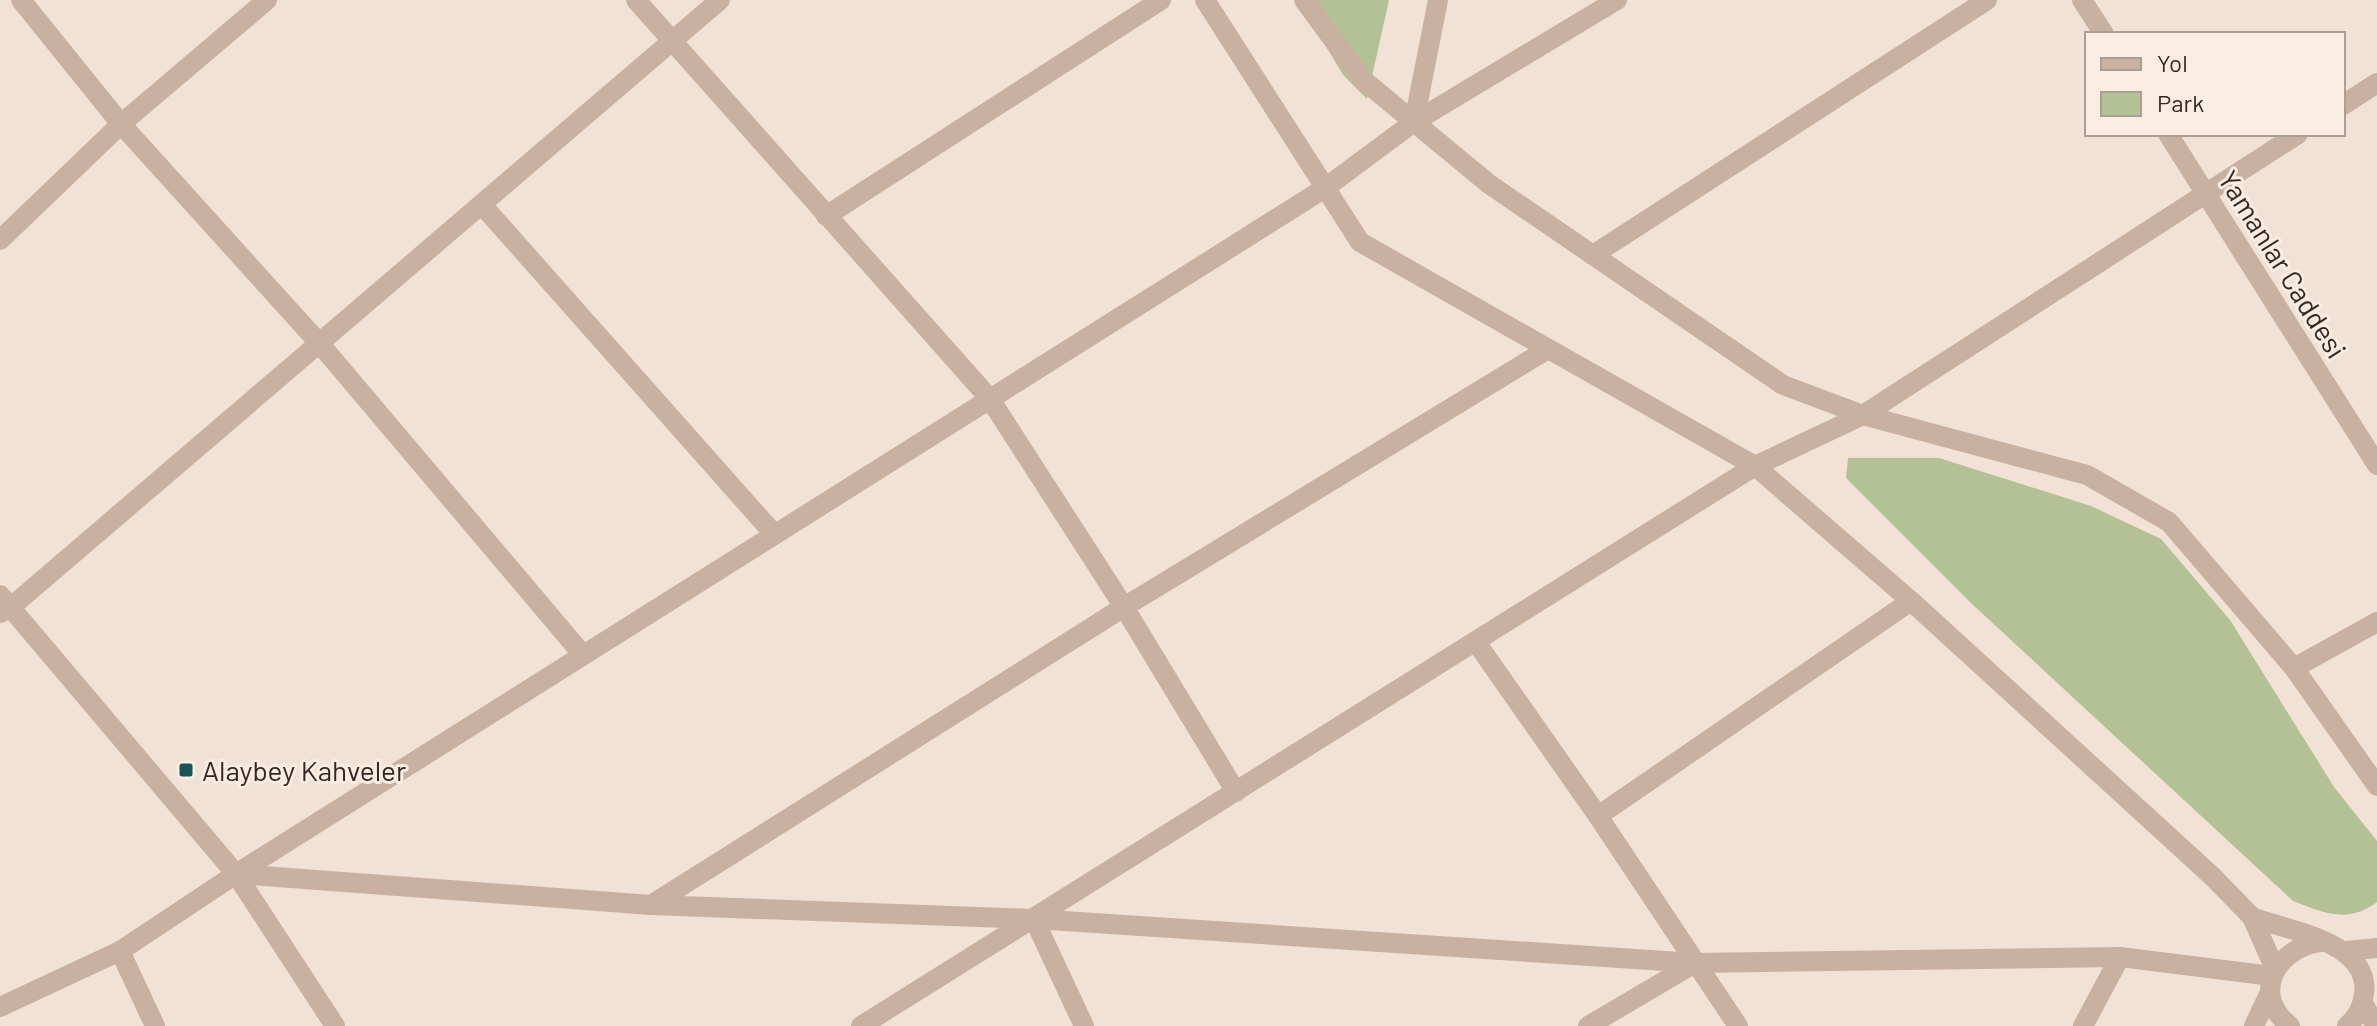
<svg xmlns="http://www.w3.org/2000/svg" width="2377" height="1026" font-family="Barlow,sans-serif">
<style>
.green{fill:#b4c095}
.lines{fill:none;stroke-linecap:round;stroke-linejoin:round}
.minor{stroke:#c9b1a1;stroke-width:20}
.poi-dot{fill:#195556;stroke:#f9ede1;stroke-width:3}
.labels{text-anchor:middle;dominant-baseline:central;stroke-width:6;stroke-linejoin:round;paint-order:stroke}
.street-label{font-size:28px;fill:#332824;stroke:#f9ede1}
.poi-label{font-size:28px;fill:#332824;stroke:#f9ede1;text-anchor:start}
</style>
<rect width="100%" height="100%" fill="#f1e2d5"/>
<g class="green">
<polygon points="1299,0 1389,0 1367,99 1343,75"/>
<path d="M1848 458H1939L2091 506 2161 539 2230 620 2334 787 2377 841V902C2348 924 2324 913 2293 901L1972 604 1846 478Z"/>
</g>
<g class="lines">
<g class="minor">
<polyline points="21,0 121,124 320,344 583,655"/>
<polyline points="636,0 990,399 1124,607 1236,792"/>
<polyline points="1205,0 1360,242 1755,466 1911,601 2213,877 2252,917 2275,969"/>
<polyline points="1304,0 1362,79 1489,184 1783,385 1863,415 2087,475 2169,522 2294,668 2377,786"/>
<polyline points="2082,0 2104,34"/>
<polyline points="2343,105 2377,83"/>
<polyline points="1414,122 1438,0"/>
<polyline points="2168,134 2377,465"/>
<polyline points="483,206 774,534"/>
<polyline points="826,216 1161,0"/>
<polyline points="0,240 121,124 267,0"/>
<polyline points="1593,255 1987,0"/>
<polyline points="0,595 236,874 335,1026"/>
<polyline points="0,613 11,607 720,0"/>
<polyline points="1476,642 1598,816 1738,1026"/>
<polyline points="2294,668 2377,622"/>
<polyline points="1598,816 1911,601"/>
<polyline points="236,874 651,905 1034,919 1695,963 2120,957 2272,976"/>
<polyline points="651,905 1124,607 1548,349"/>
<path d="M2252 917C2289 931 2371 942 2364 994 2362 1008 2357 1017 2347 1026"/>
<polyline points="1034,919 1084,1026"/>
<polyline points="120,951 155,1026"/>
<polyline points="2347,951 2377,948"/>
<polyline points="2363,1003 2376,1026"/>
<polyline points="0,1007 120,951 236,874 1325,188 1414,122 1617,0"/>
<polyline points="861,1026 1755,466 1863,415 2298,134"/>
<polyline points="1588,1026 1695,963"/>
<polyline points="2083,1026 2120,957"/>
<polyline points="2254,1026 2270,992"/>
<path d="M2290 1026C2250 995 2276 948 2320 942"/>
</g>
</g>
<rect class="poi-dot" x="178" y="762" width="16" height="16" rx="4"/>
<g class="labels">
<g class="street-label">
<text transform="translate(2283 264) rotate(58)">Yamanlar Caddesi</text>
</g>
<g class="poi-label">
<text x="202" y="770">Alaybey Kahveler</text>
</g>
</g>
<rect x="2085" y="32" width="260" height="104" fill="#f9ede1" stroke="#aa9e95" stroke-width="2"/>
<rect x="2101" y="58" width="40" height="12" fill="#c9b1a1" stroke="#aa9e95" stroke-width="2"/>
<text x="2157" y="72" font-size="24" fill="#332824">Yol</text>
<rect x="2101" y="92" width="40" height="24" fill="#b4c095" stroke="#aa9e95" stroke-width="2"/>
<text x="2157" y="112" font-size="24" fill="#332824">Park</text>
</svg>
